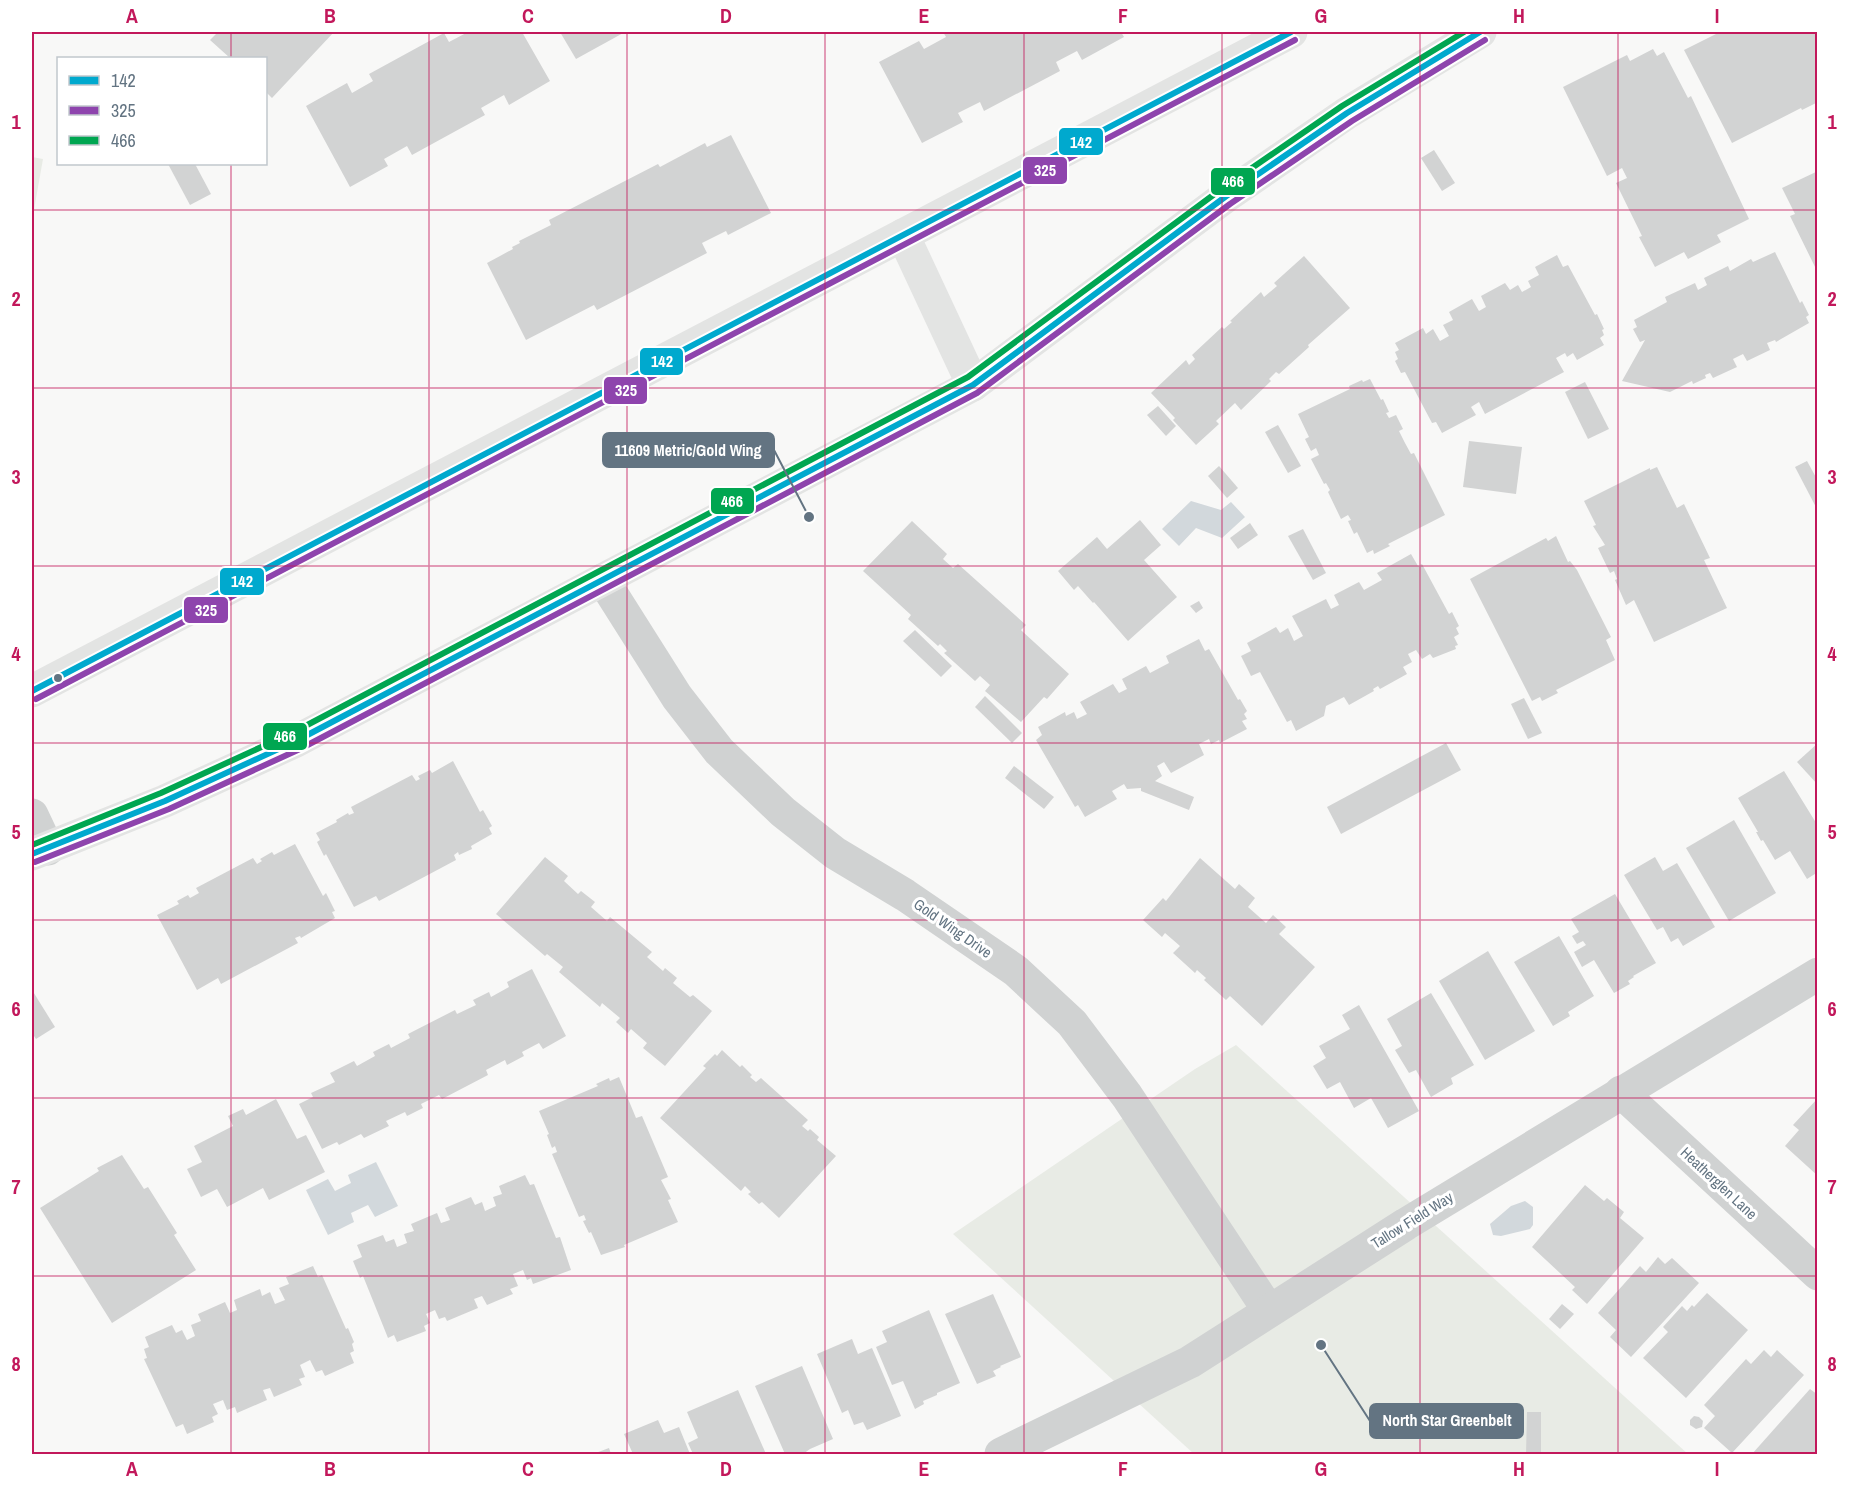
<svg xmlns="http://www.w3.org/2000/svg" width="1849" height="1486" font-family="'Archivo Narrow',sans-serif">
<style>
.green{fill:#e8ebe5}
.water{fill:#d2d8dc}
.building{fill:#d2d3d3}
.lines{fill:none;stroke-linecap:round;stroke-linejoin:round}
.minor{stroke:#d0d2d2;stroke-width:33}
.secondary{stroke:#e3e4e3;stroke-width:33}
.bus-1-casing{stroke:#fff;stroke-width:10}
.bus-2-casing{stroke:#fff;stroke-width:10}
.bus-3-casing{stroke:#fff;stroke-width:10}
.bus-1{stroke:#00a9ce;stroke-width:6}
.bus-2{stroke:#8e44ad;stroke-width:6}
.bus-3{stroke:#00a651;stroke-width:6}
.grid{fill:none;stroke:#c2185b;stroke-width:1.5;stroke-opacity:0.55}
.bus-dot{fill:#637482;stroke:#fff;stroke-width:2}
.labels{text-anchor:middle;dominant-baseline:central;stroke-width:6;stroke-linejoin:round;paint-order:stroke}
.street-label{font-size:15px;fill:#637482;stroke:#fff}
.leader{fill:none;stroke:#637482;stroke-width:2}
.callout-dot{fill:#637482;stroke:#fff;stroke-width:2}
.callout{fill:#637482;stroke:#637482;stroke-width:2}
.callout-label{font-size:16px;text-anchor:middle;font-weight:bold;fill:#fff}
.line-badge{stroke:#fff;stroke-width:2}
.badge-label{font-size:16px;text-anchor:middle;font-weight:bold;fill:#fff}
.neatline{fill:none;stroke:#c2185b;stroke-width:2}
.grid-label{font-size:20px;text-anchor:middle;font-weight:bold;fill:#c2185b}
</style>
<rect width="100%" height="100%" fill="#f8f8f7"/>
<g class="green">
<polygon points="32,157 43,159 32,221"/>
<polygon points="1236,1045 1688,1454 1194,1454 953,1234 1195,1069"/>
</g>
<g class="water">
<polygon points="1191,501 1221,510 1231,502 1245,517 1222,538 1196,528 1179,546 1162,529"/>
<polygon points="376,1162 398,1206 375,1217 368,1205 351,1213 354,1222 328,1235 306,1190 328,1179 335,1191 351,1183 348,1175"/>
<polygon points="1525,1201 1533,1207 1533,1225 1530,1229 1501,1236 1493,1235 1490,1224 1511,1206"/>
</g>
<g class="building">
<polygon points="218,32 334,32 272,98 266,92 266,58 230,58 210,40"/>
<polygon points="468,32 522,32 550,81 509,105 504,95 481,108 485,115 412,155 407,146 384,159 388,166 350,187 306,106 347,83 352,93 373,81 369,74 444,33 449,42"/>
<polygon points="560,32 625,32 576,59"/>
<polygon points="943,32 1121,32 1124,37 1082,60 1077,51 1056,62 1060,71 984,111 980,102 958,113 963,122 922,143 879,62 919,41 924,49 946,37"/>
<polygon points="1720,32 1818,32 1818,102 1802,110 1801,108 1732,143 1684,50"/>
<polygon points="1653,49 1657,56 1664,52 1688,98 1691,96 1749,219 1717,235 1721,242 1688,259 1684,252 1655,267 1639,237 1642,236 1616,183 1627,178 1622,168 1607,176 1563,87 1627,55 1630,61"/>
<polygon points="731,135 771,213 728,235 726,231 702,243 707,253 597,310 594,305 526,340 487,263 513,249 512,247 520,243 519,241 551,225 549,220 658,164 660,167 705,143 707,147"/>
<polygon points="1434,150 1455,183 1442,191 1421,158"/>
<polygon points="168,164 195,164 211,194 190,205"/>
<polygon points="1818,171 1818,273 1790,216 1795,214 1782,188"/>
<polygon points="1775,252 1800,303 1802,301 1809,315 1806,317 1809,323 1776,342 1775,340 1767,343 1770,350 1747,361 1743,354 1733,359 1737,367 1713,378 1710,373 1705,375 1706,378 1693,384 1692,381 1670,392 1622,381 1645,340 1640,342 1633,329 1637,327 1634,320 1667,302 1665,297 1695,283 1698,290 1707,285 1704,278 1728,266 1730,271 1751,259 1753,262"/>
<polygon points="1557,255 1563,267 1568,265 1595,315 1597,314 1604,329 1602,330 1604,335 1600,338 1604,345 1577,360 1573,353 1567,357 1565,353 1556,358 1564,372 1485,414 1479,402 1471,407 1476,415 1442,433 1436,422 1432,423 1405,372 1401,373 1395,361 1398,359 1395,352 1399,350 1395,343 1423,328 1426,334 1433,329 1440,341 1449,336 1443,325 1453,320 1449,312 1472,299 1479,311 1486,307 1481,296 1505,283 1510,290 1518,285 1522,292 1531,287 1528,281 1539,275 1535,267"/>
<polygon points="1304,256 1350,308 1308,345 1309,347 1279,374 1276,372 1269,379 1271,381 1241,410 1235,403 1216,421 1219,424 1196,445 1173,420 1175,418 1151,393 1186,360 1189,365 1195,359 1192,355 1222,327 1224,329 1232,322 1230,321 1261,292 1264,297 1277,286 1274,283"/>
<polygon points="1370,379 1381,400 1383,399 1389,412 1386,413 1389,418 1396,415 1403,429 1399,431 1405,443 1411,454 1414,453 1445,515 1388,544 1390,546 1374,554 1373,550 1367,553 1357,532 1354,534 1348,521 1351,520 1348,515 1341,519 1328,492 1330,490 1326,483 1324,484 1311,459 1319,455 1316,448 1311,451 1305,439 1309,437 1298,414 1350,389 1349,386 1362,380 1363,382"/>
<polygon points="1585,382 1609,429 1588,439 1565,392"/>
<polygon points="1158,406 1176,426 1166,436 1147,415"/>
<polygon points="1278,425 1301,466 1288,473 1265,432"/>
<polygon points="1469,441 1522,447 1516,494 1463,487"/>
<polygon points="1807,461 1818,481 1818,511 1795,467"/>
<polygon points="1219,466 1238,488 1227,498 1208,476"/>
<polygon points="1657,467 1677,508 1684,504 1710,558 1704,560 1727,608 1654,642 1634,600 1626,605 1615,580 1617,579 1614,571 1610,573 1598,548 1605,545 1593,526 1596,525 1584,501 1650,468 1650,470"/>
<polygon points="1140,520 1161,545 1144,560 1177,597 1128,641 1094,602 1093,603 1078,586 1074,590 1058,571 1097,537 1107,549"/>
<polygon points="912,521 947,554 943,559 953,568 958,564 1026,625 1021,630 1023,632 1069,674 1047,699 1044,697 1021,722 985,691 990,685 980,676 975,681 944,653 947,651 940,644 938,646 908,619 911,615 863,571"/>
<polygon points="1250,523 1258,535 1238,549 1230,538"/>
<polygon points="1303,529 1326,573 1313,580 1288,536"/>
<polygon points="1556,536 1568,562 1570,561 1577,570 1611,637 1606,640 1615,660 1556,690 1558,693 1542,701 1540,697 1532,701 1470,579 1546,538 1548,541"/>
<polygon points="1411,554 1418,566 1422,564 1449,614 1452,612 1459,626 1456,628 1459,634 1454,637 1458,645 1455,646 1456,649 1433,658 1430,654 1422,659 1416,650 1408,654 1412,662 1403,667 1407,674 1380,689 1378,686 1373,689 1374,691 1349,705 1344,697 1326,706 1324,716 1296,731 1291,720 1287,722 1260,672 1251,676 1241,656 1251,651 1247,643 1276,627 1280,633 1288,628 1294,641 1303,636 1292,616 1326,599 1331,609 1339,605 1334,595 1359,582 1364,590 1382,580 1377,573"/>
<polygon points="1199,601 1203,608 1196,613 1190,606"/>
<polygon points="915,630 952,666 941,677 903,641"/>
<polygon points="1199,639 1205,651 1209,649 1238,700 1240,699 1247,711 1244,714 1247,719 1242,721 1247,729 1220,743 1219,740 1211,744 1209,739 1199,744 1204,755 1171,773 1164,762 1157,766 1162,776 1155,781 1194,797 1189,810 1141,791 1141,788 1127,789 1124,784 1112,791 1117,799 1085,817 1078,805 1075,807 1036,740 1042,735 1038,727 1065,712 1066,716 1074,712 1077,719 1087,714 1080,702 1113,684 1119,693 1127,689 1122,679 1146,666 1150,673 1169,663 1166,656"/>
<polygon points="985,696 1022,733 1012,743 975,707"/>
<polygon points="1524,698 1542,733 1528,739 1511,704"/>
<polygon points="1446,743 1461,770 1341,834 1327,807"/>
<polygon points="1818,743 1818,785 1797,762"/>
<polygon points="453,761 480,812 483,810 492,826 489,828 492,834 471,846 472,849 459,855 458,852 454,855 456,860 379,901 376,896 354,907 326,854 324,856 317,842 320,840 316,833 337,822 336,820 348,813 349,815 354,813 351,807 412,775 416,781 420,779 418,776 430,770 432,773"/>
<polygon points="1014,766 1054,797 1044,809 1005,778"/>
<polygon points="1784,771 1818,826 1818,872 1807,879 1790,851 1775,860 1763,840 1761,841 1756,832 1758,832 1738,798"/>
<polygon points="1734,820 1776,893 1729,921 1686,848"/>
<polygon points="295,844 323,896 326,893 335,911 332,912 335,918 301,938 300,936 295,938 298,943 221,984 218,978 197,990 157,915 179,904 177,901 188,895 190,898 199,893 196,888 253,858 257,864 262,861 260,859 272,852 274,855"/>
<polygon points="545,857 568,876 564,881 578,894 581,891 595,902 591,907 607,921 610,917 652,952 647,957 663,971 665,968 677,978 673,983 690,997 693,995 712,1011 665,1066 643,1048 647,1043 631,1029 628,1033 616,1022 620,1018 602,1003 600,1007 559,972 563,967 547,954 545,956 496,914"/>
<polygon points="1655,857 1663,871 1677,863 1715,927 1683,946 1678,938 1671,942 1663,927 1657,930 1624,875"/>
<polygon points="1200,858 1235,889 1239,884 1255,898 1248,907 1266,923 1273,915 1286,927 1279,934 1315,967 1262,1026 1230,996 1226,1000 1204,980 1206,978 1197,970 1195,973 1173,953 1180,946 1165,933 1162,937 1143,920 1163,898 1166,901"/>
<polygon points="1615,894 1656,963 1633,976 1634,977 1628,981 1630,984 1614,993 1594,960 1582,967 1574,952 1586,945 1583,941 1577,944 1572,936 1579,932 1571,919"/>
<polygon points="1559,936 1594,996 1568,1012 1570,1016 1553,1026 1514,962"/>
<polygon points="1488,951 1535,1031 1485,1060 1439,981"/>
<polygon points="532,969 566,1036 543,1049 539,1043 522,1052 524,1056 507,1065 505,1060 486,1070 488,1075 442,1099 439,1095 421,1104 423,1108 407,1116 405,1112 386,1121 389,1126 364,1138 361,1134 339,1145 337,1142 322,1149 299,1104 313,1097 311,1093 335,1082 330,1073 354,1061 357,1066 375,1056 373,1052 389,1044 391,1048 410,1038 408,1034 455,1010 457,1014 476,1005 473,1000 489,992 491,997 509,987 507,982"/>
<polygon points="32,990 55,1027 36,1039 32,1033"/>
<polygon points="1431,993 1474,1065 1451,1078 1453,1084 1431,1097 1416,1070 1409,1073 1395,1050 1402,1046 1387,1019"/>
<polygon points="1359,1005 1419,1111 1388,1128 1371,1098 1354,1108 1340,1082 1327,1089 1313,1066 1326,1058 1319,1046 1350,1029 1342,1015"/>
<polygon points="722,1050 740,1067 742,1065 752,1075 750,1077 756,1082 761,1078 808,1120 802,1126 808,1131 810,1129 819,1137 817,1140 836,1156 779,1218 762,1202 759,1204 748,1194 751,1192 745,1186 741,1191 660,1118 706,1068 703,1066 715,1054 717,1056"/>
<polygon points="619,1077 636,1118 642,1116 668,1177 661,1180 671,1199 668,1200 678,1222 624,1245 625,1247 601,1255 591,1232 589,1233 583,1221 586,1220 584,1215 579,1217 552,1154 557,1152 555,1146 552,1148 547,1135 549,1134 539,1111 598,1086 596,1084 609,1078 610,1081"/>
<polygon points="1818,1098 1818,1176 1785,1146 1799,1130 1793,1125"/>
<polygon points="276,1099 297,1139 306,1135 325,1172 269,1200 263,1188 227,1207 217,1189 201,1197 187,1169 202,1162 194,1146 233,1126 228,1116 243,1109 246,1115"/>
<polygon points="122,1155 144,1189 148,1187 177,1233 174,1235 196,1270 112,1323 40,1208 99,1171 97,1168"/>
<polygon points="525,1175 530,1185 534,1184 556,1238 560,1237 571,1270 533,1284 531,1278 527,1280 523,1270 513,1274 518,1286 510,1289 513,1294 487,1305 482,1296 474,1299 478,1308 447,1321 445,1317 439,1319 435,1310 426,1314 430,1323 424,1326 426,1331 397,1342 394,1335 388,1338 363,1276 360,1278 353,1261 362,1257 357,1245 383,1235 386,1242 394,1239 397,1247 407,1243 404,1234 414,1231 411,1224 437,1213 441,1223 450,1220 445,1208 471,1197 475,1205 482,1202 485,1211 496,1206 493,1197 502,1194 499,1186"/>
<polygon points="1585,1185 1604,1201 1607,1198 1624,1212 1620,1218 1644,1238 1587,1304 1572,1290 1575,1287 1532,1247"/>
<polygon points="1658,1257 1665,1264 1672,1258 1699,1283 1631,1357 1610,1337 1616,1330 1598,1313 1640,1266 1646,1272"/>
<polygon points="313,1266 318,1277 322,1275 346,1329 348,1328 354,1342 352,1344 354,1351 350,1353 354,1363 325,1376 322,1370 316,1372 310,1360 300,1365 305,1377 299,1379 302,1385 274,1397 270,1388 263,1390 267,1400 237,1413 235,1407 227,1410 223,1400 213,1404 218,1414 212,1417 214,1422 187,1434 183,1424 176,1427 144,1359 147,1358 144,1349 149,1347 145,1337 172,1325 176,1333 182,1330 187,1340 195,1336 191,1325 201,1321 198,1314 225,1302 230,1313 237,1310 234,1300 260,1289 262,1296 270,1292 275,1304 285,1300 279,1288 289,1284 286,1277"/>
<polygon points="1707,1293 1748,1330 1686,1398 1643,1358 1668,1332 1663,1327 1682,1306 1687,1311 1692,1305 1694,1307"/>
<polygon points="993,1294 1021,1357 1000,1366 1001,1367 993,1371 996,1376 977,1384 945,1314"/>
<polygon points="1562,1304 1574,1314 1560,1329 1549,1319"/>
<polygon points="929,1310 960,1383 937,1393 937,1395 923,1401 924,1404 915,1409 903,1381 892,1385 876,1347 887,1342 882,1331"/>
<polygon points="852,1339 858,1354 872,1348 901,1416 867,1430 863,1422 854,1425 848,1410 842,1413 817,1354"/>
<polygon points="1764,1350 1771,1357 1777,1350 1804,1375 1732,1453 1704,1428 1715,1416 1704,1405 1746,1359 1751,1364"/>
<polygon points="802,1366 833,1439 810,1449 803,1454 785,1454 755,1386"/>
<polygon points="1810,1389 1818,1395 1818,1454 1752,1454"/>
<polygon points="738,1390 766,1454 693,1454 688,1443 698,1438 687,1412"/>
<polygon points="1527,1412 1541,1412 1541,1454 1526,1454"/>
<polygon points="1694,1416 1699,1417 1703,1421 1702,1427 1696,1429 1690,1425 1690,1420"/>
<polygon points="658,1420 664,1433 679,1427 690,1454 633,1454 624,1434"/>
<polygon points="609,1448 611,1454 593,1454"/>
</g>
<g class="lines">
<g class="minor">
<polyline points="603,580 677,697 719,751 783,812 835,853 905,895 1016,971 1072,1023 1127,1096 1269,1311"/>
<polyline points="32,815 48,849"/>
<polyline points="1621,1092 1818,1274"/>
<polyline points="1001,1454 1190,1362 1406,1224 1818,974"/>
</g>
<g class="secondary">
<polyline points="903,235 973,385"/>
<polyline points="32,691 1291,32"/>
<polyline points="32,854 165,801 296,741 973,385 1225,197 1347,113 1480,32"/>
</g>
<defs>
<g id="bus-1">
<polyline points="32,691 1291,32"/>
<polyline points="32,854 165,801 296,741 973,385 1225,197 1347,113 1480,32"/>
</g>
<g id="bus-2">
<polyline points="36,699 1295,40"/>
<polyline points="35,862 169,809 300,749 977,393 1230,204 1352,121 1485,40"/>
</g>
<polyline id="bus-3" points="32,845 161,793 292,733 968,377 1220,190 1342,106 1464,32"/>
</defs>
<use href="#bus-1" class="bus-1-casing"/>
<use href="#bus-2" class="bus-2-casing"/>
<use href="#bus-3" class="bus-3-casing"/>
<use href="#bus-1" class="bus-1"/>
<use href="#bus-2" class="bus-2"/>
<use href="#bus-3" class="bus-3"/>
</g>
<path class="grid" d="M231 32V58M429 32V1454M627 32V1454M825 32V1454M1024 32V1454M1222 32V1454M1420 32V1454M1618 32V1454M231 164V1454M32 210H1818M32 388H1818M32 566H1818M32 743H1818M32 920H1818M32 1098H1818M32 1276H1818"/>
<circle class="bus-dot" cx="58" cy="678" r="5"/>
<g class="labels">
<g class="street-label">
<text transform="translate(953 928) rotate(35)">Gold Wing Drive</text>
<text transform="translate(1719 1183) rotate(43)">Heatherglen Lane</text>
<text transform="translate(1412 1220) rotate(-32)">Tallow Field Way</text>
</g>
</g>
<path class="leader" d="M809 517L774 450M1321 1345L1370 1421"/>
<g class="callout-dot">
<circle cx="809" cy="517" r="6"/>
<circle cx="1321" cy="1345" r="6"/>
</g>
<g class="callout">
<rect x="603" y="433" width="171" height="34" rx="6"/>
<rect x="1370" y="1404" width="153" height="34" rx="6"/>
</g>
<g class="callout-label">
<text x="688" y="456">11609 Metric/Gold Wing</text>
<text x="1447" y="1426">North Star Greenbelt</text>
</g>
<g class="line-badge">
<rect x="1058" y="127" width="46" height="29" rx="6" fill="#00a9ce"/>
<rect x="1022" y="156" width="46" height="29" rx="6" fill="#8e44ad"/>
<rect x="1210" y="167" width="46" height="29" rx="6" fill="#00a651"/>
<rect x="639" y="347" width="45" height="29" rx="6" fill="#00a9ce"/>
<rect x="603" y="376" width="45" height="29" rx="6" fill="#8e44ad"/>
<rect x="710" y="487" width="45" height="28" rx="6" fill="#00a651"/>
<rect x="219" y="567" width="46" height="29" rx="6" fill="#00a9ce"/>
<rect x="183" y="596" width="46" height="28" rx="6" fill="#8e44ad"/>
<rect x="262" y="722" width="46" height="29" rx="6" fill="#00a651"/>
</g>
<g class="badge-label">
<text x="1081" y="148">142</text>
<text x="1045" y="176">325</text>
<text x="1233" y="187">466</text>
<text x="662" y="367">142</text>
<text x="626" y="396">325</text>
<text x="732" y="507">466</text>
<text x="242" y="587">142</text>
<text x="206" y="616">325</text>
<text x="285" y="742">466</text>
</g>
<rect width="1849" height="1486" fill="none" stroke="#ffffff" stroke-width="66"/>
<rect x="57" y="57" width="210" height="108" fill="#ffffff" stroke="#c1c7cd" stroke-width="1.5"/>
<rect x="69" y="76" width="30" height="9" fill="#00a9ce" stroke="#c1c7cd" stroke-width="1.5"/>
<text x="111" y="87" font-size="18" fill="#637482">142</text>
<rect x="69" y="106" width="30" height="9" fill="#8e44ad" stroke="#c1c7cd" stroke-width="1.5"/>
<text x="111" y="117" font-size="18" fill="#637482">325</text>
<rect x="69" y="136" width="30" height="9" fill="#00a651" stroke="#c1c7cd" stroke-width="1.5"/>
<text x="111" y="147" font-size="18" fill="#637482">466</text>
<rect x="33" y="33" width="1783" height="1420" class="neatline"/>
<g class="grid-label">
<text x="132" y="23">A</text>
<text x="330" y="23">B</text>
<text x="528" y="23">C</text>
<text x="726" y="23">D</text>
<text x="924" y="23">E</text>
<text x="1123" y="23">F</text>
<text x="1321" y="23">G</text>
<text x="1519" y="23">H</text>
<text x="1717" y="23">I</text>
<text x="16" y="129">1</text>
<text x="1832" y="129">1</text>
<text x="16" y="306">2</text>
<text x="1832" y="306">2</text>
<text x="16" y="484">3</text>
<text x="1832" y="484">3</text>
<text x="16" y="661">4</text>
<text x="1832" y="661">4</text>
<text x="16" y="839">5</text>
<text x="1832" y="839">5</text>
<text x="16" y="1016">6</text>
<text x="1832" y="1016">6</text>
<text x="16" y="1194">7</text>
<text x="1832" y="1194">7</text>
<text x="16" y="1371">8</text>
<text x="1832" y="1371">8</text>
<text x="132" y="1476">A</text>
<text x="330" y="1476">B</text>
<text x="528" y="1476">C</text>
<text x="726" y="1476">D</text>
<text x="924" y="1476">E</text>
<text x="1123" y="1476">F</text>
<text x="1321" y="1476">G</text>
<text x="1519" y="1476">H</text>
<text x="1717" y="1476">I</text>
</g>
</svg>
